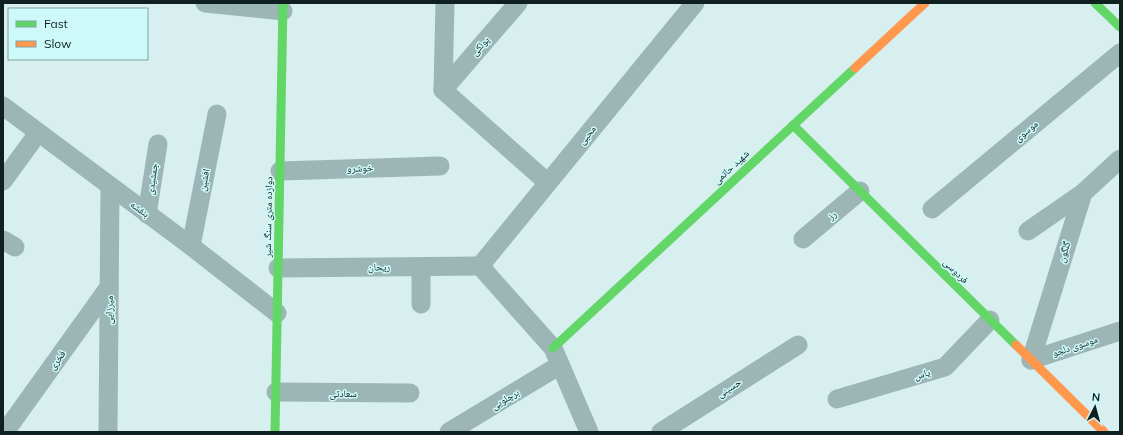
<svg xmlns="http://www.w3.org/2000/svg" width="1123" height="435" font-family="Mulish,'Noto Naskh Arabic',sans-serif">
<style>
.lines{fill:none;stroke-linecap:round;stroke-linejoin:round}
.street{stroke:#9cb5b5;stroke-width:19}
.fast{stroke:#63d668;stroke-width:9}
.slow{stroke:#ff974d;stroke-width:9}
.labels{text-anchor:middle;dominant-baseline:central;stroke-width:3;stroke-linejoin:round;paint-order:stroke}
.street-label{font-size:10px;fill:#102020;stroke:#cef9f9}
</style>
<rect width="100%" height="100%" fill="#d8efef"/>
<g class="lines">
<g class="street">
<polyline points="205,3 283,11"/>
<polyline points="445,3 443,90 548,183"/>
<polyline points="443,90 518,3"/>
<polyline points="3,106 191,246 277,313"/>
<polyline points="280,171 440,166"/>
<polyline points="3,181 38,133"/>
<polyline points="932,209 1120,53"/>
<polyline points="147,214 158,144"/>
<polyline points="1028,231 1083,193"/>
<polyline points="803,239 860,191"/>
<polyline points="3,240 15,247"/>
<polyline points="191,246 217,114"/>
<polyline points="480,266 695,3"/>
<polyline points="480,266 553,348 589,432"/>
<polyline points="278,268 480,266"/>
<polyline points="421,304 421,267"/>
<polyline points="1031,360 1083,193 1120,159"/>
<polyline points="1031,360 1120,331"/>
<polyline points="276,392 410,393"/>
<polyline points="837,399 945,367 990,320"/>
<polyline points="5,432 109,287"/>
<polyline points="108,432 110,187"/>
<polyline points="449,432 560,365"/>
<polyline points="661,432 798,345"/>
</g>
<g class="fast">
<polyline points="1095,3 1120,27"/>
<polyline points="793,125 1016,345"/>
<polyline points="553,348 855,68"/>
<polyline points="275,432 283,3"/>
</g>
<g class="slow">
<polyline points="855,68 925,3"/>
<polyline points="1016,345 1104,432"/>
</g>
</g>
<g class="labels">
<g class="street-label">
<text transform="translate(480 46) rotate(-49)">پولکی</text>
<text transform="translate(1026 131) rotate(-40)">موسوی</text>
<text transform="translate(587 135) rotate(-51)">محبی</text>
<text transform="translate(731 167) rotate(-43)">شهید حاتمی</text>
<text transform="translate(360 168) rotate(-2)">خوشرو</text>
<text transform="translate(152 179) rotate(-82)">جمشیدی</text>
<text transform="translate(204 180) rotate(-79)">افشین</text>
<text transform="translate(140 209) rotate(36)">بنفشه</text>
<text transform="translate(832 215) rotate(-40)">رز</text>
<text transform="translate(268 217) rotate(-89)">دوازده متری سنگ شیر</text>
<text transform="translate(1064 252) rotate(-73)">گلگون</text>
<text transform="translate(379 267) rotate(-1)">ریحان</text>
<text transform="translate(956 271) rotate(45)">فردوسی</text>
<text transform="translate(109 310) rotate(-89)">میرزایی</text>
<text transform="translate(1075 346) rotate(-18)">موسوی دلجو</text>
<text transform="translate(57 360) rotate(-54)">فخری</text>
<text transform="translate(922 374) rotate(-17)">یاس</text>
<text transform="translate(729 388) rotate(-33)">حسینی</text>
<text x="343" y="393">سعادتی</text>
<text transform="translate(505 399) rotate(-31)">برچلویی</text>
</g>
</g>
<rect width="1123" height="435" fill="none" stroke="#102020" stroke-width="8"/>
<rect x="8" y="8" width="140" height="52" fill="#cef9f9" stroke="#82a2a2"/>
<rect x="16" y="21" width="20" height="6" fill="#63d668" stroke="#82a2a2"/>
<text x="44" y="28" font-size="12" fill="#102020">Fast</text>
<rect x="16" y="41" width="20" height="6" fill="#ff974d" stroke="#82a2a2"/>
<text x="44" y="48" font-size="12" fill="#102020">Slow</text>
<g transform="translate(1095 407) rotate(6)" stroke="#cef9f9" stroke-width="3" paint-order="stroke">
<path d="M0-3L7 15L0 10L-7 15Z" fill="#102020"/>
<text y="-6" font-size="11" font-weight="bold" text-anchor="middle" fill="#102020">N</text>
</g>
</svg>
